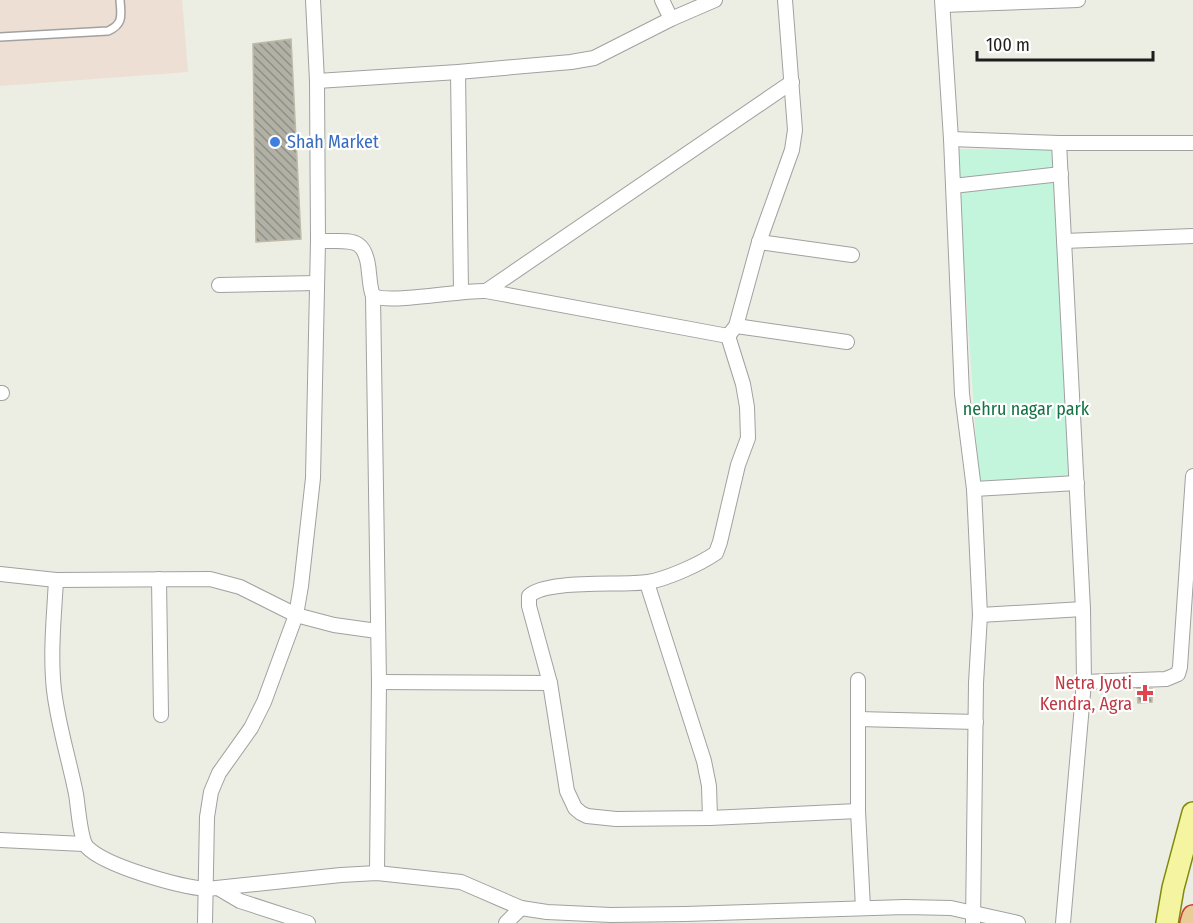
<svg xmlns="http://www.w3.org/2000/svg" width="1193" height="923" font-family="'Fira Sans Condensed',sans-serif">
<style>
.commercial{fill:#eddfd3}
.park{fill:#c2f5dc}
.building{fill:url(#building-back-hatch);stroke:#bebaa7;stroke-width:1.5}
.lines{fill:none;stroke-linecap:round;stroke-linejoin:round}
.service-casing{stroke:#a1a1a1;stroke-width:10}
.minor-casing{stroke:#a1a1a1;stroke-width:16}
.primary-casing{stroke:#7f8a0b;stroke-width:24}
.trunk-casing{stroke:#cb3d31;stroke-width:24}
.service{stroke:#fff;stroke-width:7}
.minor{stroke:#fff;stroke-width:14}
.primary{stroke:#f5f4a1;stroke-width:21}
.trunk{stroke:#eacc98;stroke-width:21}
.shop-dot{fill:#3f7fe0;stroke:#fff;stroke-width:2}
.health-dot{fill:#e0444e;stroke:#fff;stroke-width:2}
.labels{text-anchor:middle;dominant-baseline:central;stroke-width:4.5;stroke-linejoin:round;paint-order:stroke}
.shop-label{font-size:18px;fill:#366cbe;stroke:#fff;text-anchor:start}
.park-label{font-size:18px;fill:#137243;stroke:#fff}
.health-label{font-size:18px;fill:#be3a42;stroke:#fff;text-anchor:end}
</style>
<defs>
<pattern id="building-back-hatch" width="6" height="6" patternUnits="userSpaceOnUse" patternTransform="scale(1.5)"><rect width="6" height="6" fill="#b2b1a6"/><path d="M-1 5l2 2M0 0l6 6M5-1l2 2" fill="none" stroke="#908f87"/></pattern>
</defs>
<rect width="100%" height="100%" fill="#ecede3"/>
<polygon class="commercial" points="0,0 182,0 188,72 0,86"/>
<polygon class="park" points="956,149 1058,150 1082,477 979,481"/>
<g class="building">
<polygon points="291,39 301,239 256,242 253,44"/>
<polygon points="1137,689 1152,689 1152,702 1138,703"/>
</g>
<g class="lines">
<defs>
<path id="service" d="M0 37 108 31C124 24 121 15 120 0"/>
<g id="minor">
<path d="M313 0 317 81 318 241C350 242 366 234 369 273 370 281 370 288 373 296L379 682 377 873"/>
<polyline points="662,0 671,19"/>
<polyline points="942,0 951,139 962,394 974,489 980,615 976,683 973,923"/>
<polyline points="943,5 1078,0"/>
<polyline points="458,72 461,291"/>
<polyline points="317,81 458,72 571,62 594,58 671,19 715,0"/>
<polyline points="951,139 1059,143 1193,143"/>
<polyline points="1059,143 1083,609 1084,682 1063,923"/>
<polyline points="953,186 1061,174"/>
<polyline points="1064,241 1193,236"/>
<polyline points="759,242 852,255"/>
<polyline points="219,285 317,283"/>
<polyline points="486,291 792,82"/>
<path d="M373 296C392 304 460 290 486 291L728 336 736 326 759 242 792 150 795 130 785 0"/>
<polyline points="736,326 847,342"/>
<path d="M728 336 743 384 747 407 748 438 738 465 720 542 716 553C700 564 667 579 648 582 622 586 546 579 529 596V606L550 683 567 791 575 808 581 813 587 816 616 819 710 818 858 811"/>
<polyline points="0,393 2,393"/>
<polyline points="974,489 1077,483"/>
<polyline points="0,574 56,580 210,579 240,587 296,615 334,625 377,631"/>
<polyline points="159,579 161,715"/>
<path d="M56 580C54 617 50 654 54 690 58 725 69 759 76 794 78 805 80 839 87 847 105 866 180 887 207 889L341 875 377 873 461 882 521 908 547 912 611 915 685 914 905 907 951 908 1018 923"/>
<polyline points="647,583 704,761 709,786 710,818"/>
<polyline points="980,615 1083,609"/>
<polyline points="858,680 858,811 863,908"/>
<polyline points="379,682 550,683"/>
<polyline points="1084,682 1166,679 1178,674 1180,667 1193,476"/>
<polyline points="858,719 976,722"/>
<polyline points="0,840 84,844"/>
<polyline points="218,888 240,901 308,923"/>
<polyline points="205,923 207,817 211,792 219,773 251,728 264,702 296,615 301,586 313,478 318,241"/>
<polyline points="506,923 521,908"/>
</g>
<polyline id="primary" points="1167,923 1173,888 1193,813"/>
<polyline id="trunk" points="1191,923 1193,916"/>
</defs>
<use href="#service" class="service-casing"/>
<use href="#minor" class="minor-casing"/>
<use href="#primary" class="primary-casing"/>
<use href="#trunk" class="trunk-casing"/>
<use href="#service" class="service"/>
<use href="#minor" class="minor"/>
<use href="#primary" class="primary"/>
<use href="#trunk" class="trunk"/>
</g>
<circle class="shop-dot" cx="275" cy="142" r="6"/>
<path class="health-dot" d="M1142 684h6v6h6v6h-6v6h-6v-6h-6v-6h6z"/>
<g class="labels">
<g class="shop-label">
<text x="287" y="142">Shah Market</text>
</g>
<g class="park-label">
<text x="1026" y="409">nehru nagar park</text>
</g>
<g class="health-label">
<text x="1132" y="683">Netra Jyoti<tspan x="1132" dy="21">Kendra, Agra</tspan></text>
</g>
</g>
<path d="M977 51v9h176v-9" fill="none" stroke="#1d1d1d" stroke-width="3"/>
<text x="986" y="51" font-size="18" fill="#1d1d1d" stroke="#ffffff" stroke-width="4.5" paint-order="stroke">100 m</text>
</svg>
